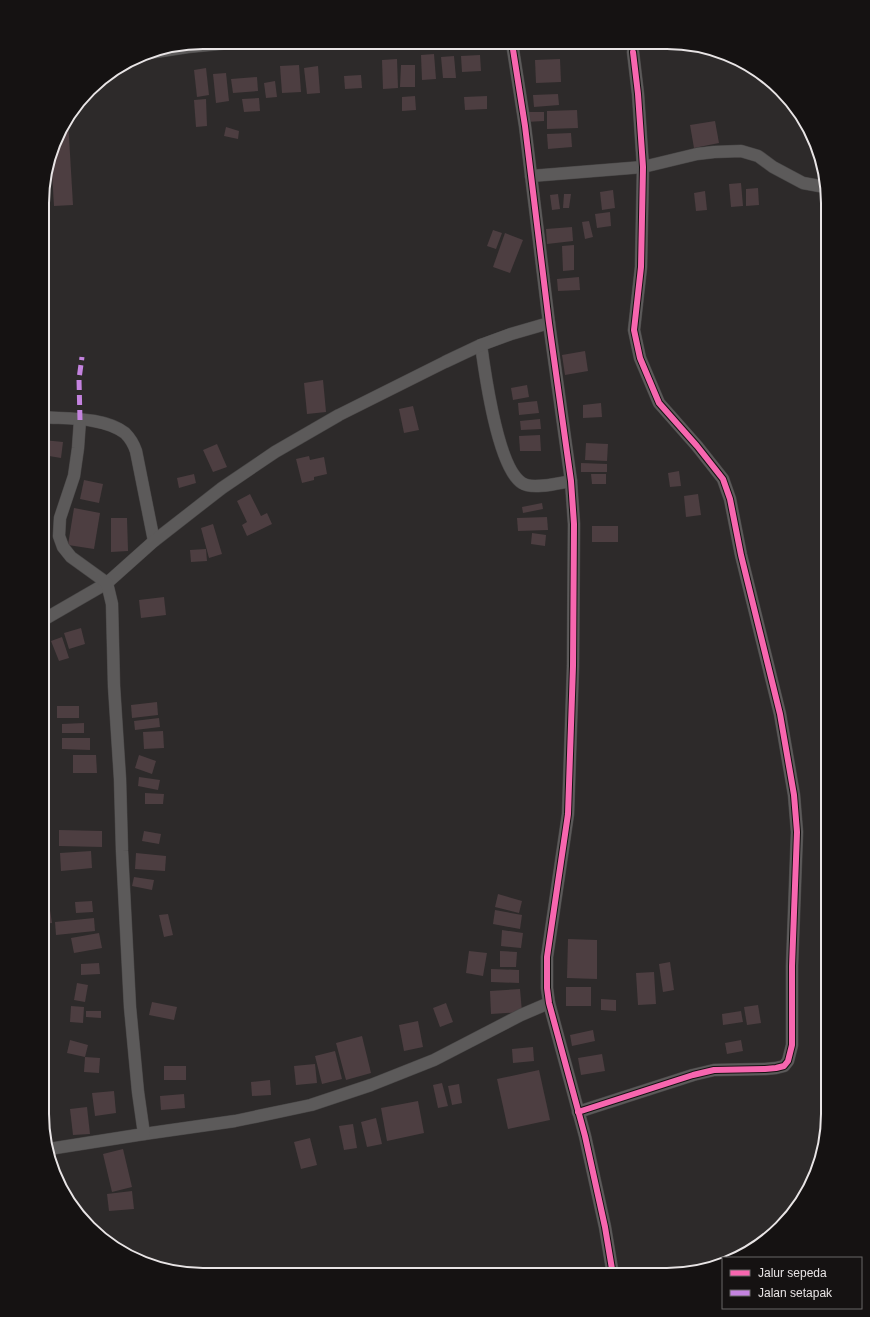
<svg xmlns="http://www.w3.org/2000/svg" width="870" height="1317" font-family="Arial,sans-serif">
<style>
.building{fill:#4d3e41}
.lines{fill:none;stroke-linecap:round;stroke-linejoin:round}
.street-casing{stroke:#474545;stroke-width:13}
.street{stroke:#5c5a5a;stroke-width:12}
.quiet{stroke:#c483df;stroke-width:5;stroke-dasharray:10 5;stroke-linecap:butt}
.cycleway-casing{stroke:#151212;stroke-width:8}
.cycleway{stroke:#f766af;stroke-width:6}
.rim{fill:none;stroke:#e8e4e5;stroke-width:2}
</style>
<rect width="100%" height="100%" fill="#2d2a2a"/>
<g class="building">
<polygon points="434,54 436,79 422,80 421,55"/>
<polygon points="480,55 481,71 462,72 461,56"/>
<polygon points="454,56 456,78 443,78 441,57"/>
<polygon points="397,59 398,88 383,89 382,60"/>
<polygon points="560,59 561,82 536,83 535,60"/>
<polygon points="299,65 301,92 282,93 280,66"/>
<polygon points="401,65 415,65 415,87 400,87"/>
<polygon points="318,66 320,93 307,94 304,68"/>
<polygon points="206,68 209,95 197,97 194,70"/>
<polygon points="226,73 229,101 216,103 213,74"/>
<polygon points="361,75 362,88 345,89 344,76"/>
<polygon points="257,77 258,91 233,93 231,79"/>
<polygon points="275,81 277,97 266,98 264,83"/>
<polygon points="558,94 559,105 534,107 533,95"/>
<polygon points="415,96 416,110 402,111 402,97"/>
<polygon points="487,96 487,109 465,110 464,97"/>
<polygon points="259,98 260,111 244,112 242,99"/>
<polygon points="206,99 207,126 196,127 194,100"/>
<polygon points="577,110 578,128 547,129 547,111"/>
<polygon points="525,112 544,112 544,121 526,122"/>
<polygon points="68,120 73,205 54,206 51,156 59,132"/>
<polygon points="715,121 719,143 694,148 690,125"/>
<polygon points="226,127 239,131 238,139 224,136"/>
<polygon points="571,133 572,147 548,149 547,134"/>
<polygon points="741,183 743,206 731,207 729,184"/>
<polygon points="758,188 759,205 746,206 746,189"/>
<polygon points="613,190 615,208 602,210 600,192"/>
<polygon points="705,191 707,210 696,211 694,193"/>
<polygon points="558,194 560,209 552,210 550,195"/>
<polygon points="564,194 571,194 569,208 563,208"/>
<polygon points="610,212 611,226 597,228 595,214"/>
<polygon points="589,221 593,237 585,239 582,222"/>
<polygon points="572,227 573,241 547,244 546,229"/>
<polygon points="493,230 502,233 496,249 487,246"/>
<polygon points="505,233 523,240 510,273 493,267"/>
<polygon points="574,245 574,270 563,271 562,246"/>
<polygon points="579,277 580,290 558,291 557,279"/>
<polygon points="585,351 588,371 565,375 562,355"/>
<polygon points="323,380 326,412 307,414 304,383"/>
<polygon points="527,385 529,397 513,400 511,388"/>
<polygon points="537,401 539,413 519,415 518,403"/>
<polygon points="601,403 602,417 583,418 583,405"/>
<polygon points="413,406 419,430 404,433 399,409"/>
<polygon points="540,419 541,429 521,430 520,421"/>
<polygon points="540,435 541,451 520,451 519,436"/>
<polygon points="43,440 63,442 61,458 43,455"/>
<polygon points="586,443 608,444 607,461 585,460"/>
<polygon points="217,444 227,467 213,472 203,450"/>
<polygon points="309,456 310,460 324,457 327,474 314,477 314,480 302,483 296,459"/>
<polygon points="581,463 607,464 607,472 581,472"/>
<polygon points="679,471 681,486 670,487 668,473"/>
<polygon points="194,474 196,483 179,488 177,478"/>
<polygon points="591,474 606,474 606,484 592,484"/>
<polygon points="84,480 103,484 99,503 80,499"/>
<polygon points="250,494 261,516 267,513 272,524 247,536 242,525 247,522 237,501"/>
<polygon points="698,494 701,515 686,517 684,496"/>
<polygon points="542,503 543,509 523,513 522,507"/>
<polygon points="74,508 100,513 94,549 68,545"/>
<polygon points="547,517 548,530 518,531 517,518"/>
<polygon points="111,518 127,518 128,551 111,552"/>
<polygon points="213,524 222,554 209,558 201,528"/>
<polygon points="43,525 50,527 45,550 43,549"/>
<rect x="592" y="526" width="26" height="16"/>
<polygon points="532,533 546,535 545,546 531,544"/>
<polygon points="206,549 207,561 191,562 190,550"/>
<polygon points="47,583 49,594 43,595 43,584"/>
<polygon points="164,597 166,615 141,618 139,600"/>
<polygon points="81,628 85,644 69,649 64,633"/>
<polygon points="62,637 69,658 59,661 51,641"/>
<polygon points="157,702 158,715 132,718 131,705"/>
<rect x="57" y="706" width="22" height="12"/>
<polygon points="159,718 160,727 135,730 134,721"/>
<polygon points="84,723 84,733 62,733 62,724"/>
<polygon points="163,731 164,748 144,749 143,732"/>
<polygon points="62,738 90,738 90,750 62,749"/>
<polygon points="73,755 96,755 97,773 73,773"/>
<polygon points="139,755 156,761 152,774 135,768"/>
<polygon points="139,777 160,780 158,790 138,786"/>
<polygon points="145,793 164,794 163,804 145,804"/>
<polygon points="59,830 102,831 102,847 59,846"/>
<polygon points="144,831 161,834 159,844 142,841"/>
<polygon points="91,851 92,868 61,871 60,853"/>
<polygon points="136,853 166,856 165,871 135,869"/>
<polygon points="134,877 154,880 152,890 132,886"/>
<polygon points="498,894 522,901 519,913 495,907"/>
<polygon points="92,901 93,912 76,913 75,902"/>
<polygon points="50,910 52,923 42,924 42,911"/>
<polygon points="495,910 522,915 520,929 493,924"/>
<polygon points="168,914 173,935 164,937 159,915"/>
<polygon points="94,918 95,931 56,935 55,922"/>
<polygon points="502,930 523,933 521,948 501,946"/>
<polygon points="99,933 102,948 74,953 71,938"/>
<polygon points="568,939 597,940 597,979 567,978"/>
<polygon points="469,951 487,953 483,976 466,973"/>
<polygon points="500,951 517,952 516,967 500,967"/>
<polygon points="670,962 674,990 663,992 659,964"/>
<polygon points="99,963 100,974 81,975 81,964"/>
<polygon points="491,969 519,970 519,983 491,982"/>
<polygon points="654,972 656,1004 638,1005 636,973"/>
<polygon points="77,983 88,985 85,1002 74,1000"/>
<rect x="566" y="987" width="25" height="19"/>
<polygon points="520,989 522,1012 491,1014 490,991"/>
<polygon points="601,999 616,1000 616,1011 601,1010"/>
<polygon points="152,1002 177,1007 174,1020 149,1015"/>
<polygon points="446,1003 453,1022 440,1027 433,1008"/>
<polygon points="758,1005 761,1023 747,1025 744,1007"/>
<polygon points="71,1006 84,1007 83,1023 70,1022"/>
<polygon points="86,1011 101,1011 101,1018 86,1017"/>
<polygon points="741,1011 743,1022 723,1025 722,1014"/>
<polygon points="418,1021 423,1047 404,1051 399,1025"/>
<polygon points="593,1030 595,1041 572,1046 570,1035"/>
<polygon points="362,1036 371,1073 346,1080 336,1043"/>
<polygon points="70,1040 88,1045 85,1057 67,1053"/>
<polygon points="741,1040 743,1051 727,1054 725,1043"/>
<polygon points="533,1047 534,1061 513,1063 512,1049"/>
<polygon points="335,1051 342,1079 322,1084 315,1056"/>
<polygon points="602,1054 605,1071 581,1075 578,1058"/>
<polygon points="85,1057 100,1058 99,1073 84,1072"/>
<polygon points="315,1064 317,1083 296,1085 294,1066"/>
<rect x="164" y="1066" width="22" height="14"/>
<polygon points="539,1070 550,1120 508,1129 497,1079"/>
<polygon points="270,1080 271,1095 252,1096 251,1082"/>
<polygon points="442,1083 448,1106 438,1108 433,1085"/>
<polygon points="459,1084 462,1103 452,1105 448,1086"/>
<polygon points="114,1091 116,1113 95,1116 92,1093"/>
<polygon points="184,1094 185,1108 161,1110 160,1096"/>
<polygon points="418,1101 424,1133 387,1141 381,1108"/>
<polygon points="87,1107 90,1134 73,1135 70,1109"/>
<polygon points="376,1118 382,1144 367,1147 361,1122"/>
<polygon points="353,1124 357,1148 344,1150 339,1126"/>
<polygon points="310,1138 317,1165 301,1169 294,1142"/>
<polygon points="123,1149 132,1187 112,1192 103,1154"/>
<polygon points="132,1191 134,1209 109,1211 107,1194"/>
</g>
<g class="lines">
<defs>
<g id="street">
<polyline points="512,43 525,126 549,323 571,481 574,524 573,666 568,814 547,957 547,988 549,1003 585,1136 605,1227 613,1275"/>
<polyline points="142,54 188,47 239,42"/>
<polyline points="531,176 643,167 697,154 714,152 741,151 758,156 773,167 803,183 825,187"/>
<path d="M481 345C485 374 498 468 522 483 532 490 559 483 571 481"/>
<path d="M43 417C68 419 104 417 125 433 130 438 134 445 136 451L154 541"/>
<polyline points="43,620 107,583 154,541 222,488 275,452 339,415 445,362 481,345 511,334 549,323"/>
<polyline points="578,1112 693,1075 714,1070 765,1069 776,1068 784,1066 788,1061 792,1045 792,966 797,832 794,795 780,714 741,555 730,499 723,479 697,446 659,403 640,358 634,330 641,267 643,167 638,94 633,52"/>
<polyline points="144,1134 235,1121 311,1105 371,1085 434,1060 521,1015 549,1003"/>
<polyline points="49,1149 144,1134 138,1092 130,1007 122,851 120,779 114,686 112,604 107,583 71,557 63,547 59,536 60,518 74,476 78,448 80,420"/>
</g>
</defs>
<use href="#street" class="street-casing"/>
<use href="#street" class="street"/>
<polyline class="quiet" points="80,420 79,379 82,357"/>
<defs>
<g id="cycleway">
<polyline points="512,43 525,126 549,323 571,481 574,524 573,666 568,814 547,957 547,988 549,1003 585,1136 605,1227 613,1275"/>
<polyline points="578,1112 693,1075 714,1070 765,1069 776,1068 784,1066 788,1061 792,1045 792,966 797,832 794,795 780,714 741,555 730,499 723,479 697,446 659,403 640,358 634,330 641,267 643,167 638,94 633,52"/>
</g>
</defs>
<use href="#cycleway" class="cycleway-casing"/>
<use href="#cycleway" class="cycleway"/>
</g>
<path d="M0 0H870V1317H0ZM203 49H667A154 154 0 0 1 821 203V1114A154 154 0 0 1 667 1268H203A154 154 0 0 1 49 1114V203A154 154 0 0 1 203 49Z" fill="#151212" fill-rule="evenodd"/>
<path class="rim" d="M203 49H667A154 154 0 0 1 821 203V1114A154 154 0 0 1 667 1268H203A154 154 0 0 1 49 1114V203A154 154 0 0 1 203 49Z"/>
<rect x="722" y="1257" width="140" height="52" fill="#151212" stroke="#696666"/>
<rect x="730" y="1270" width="20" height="6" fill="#f766af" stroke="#696666"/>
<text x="758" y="1277" font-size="12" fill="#e8e4e5">Jalur sepeda</text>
<rect x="730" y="1290" width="20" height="6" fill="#c483df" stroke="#696666"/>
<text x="758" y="1297" font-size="12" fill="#e8e4e5">Jalan setapak</text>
</svg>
